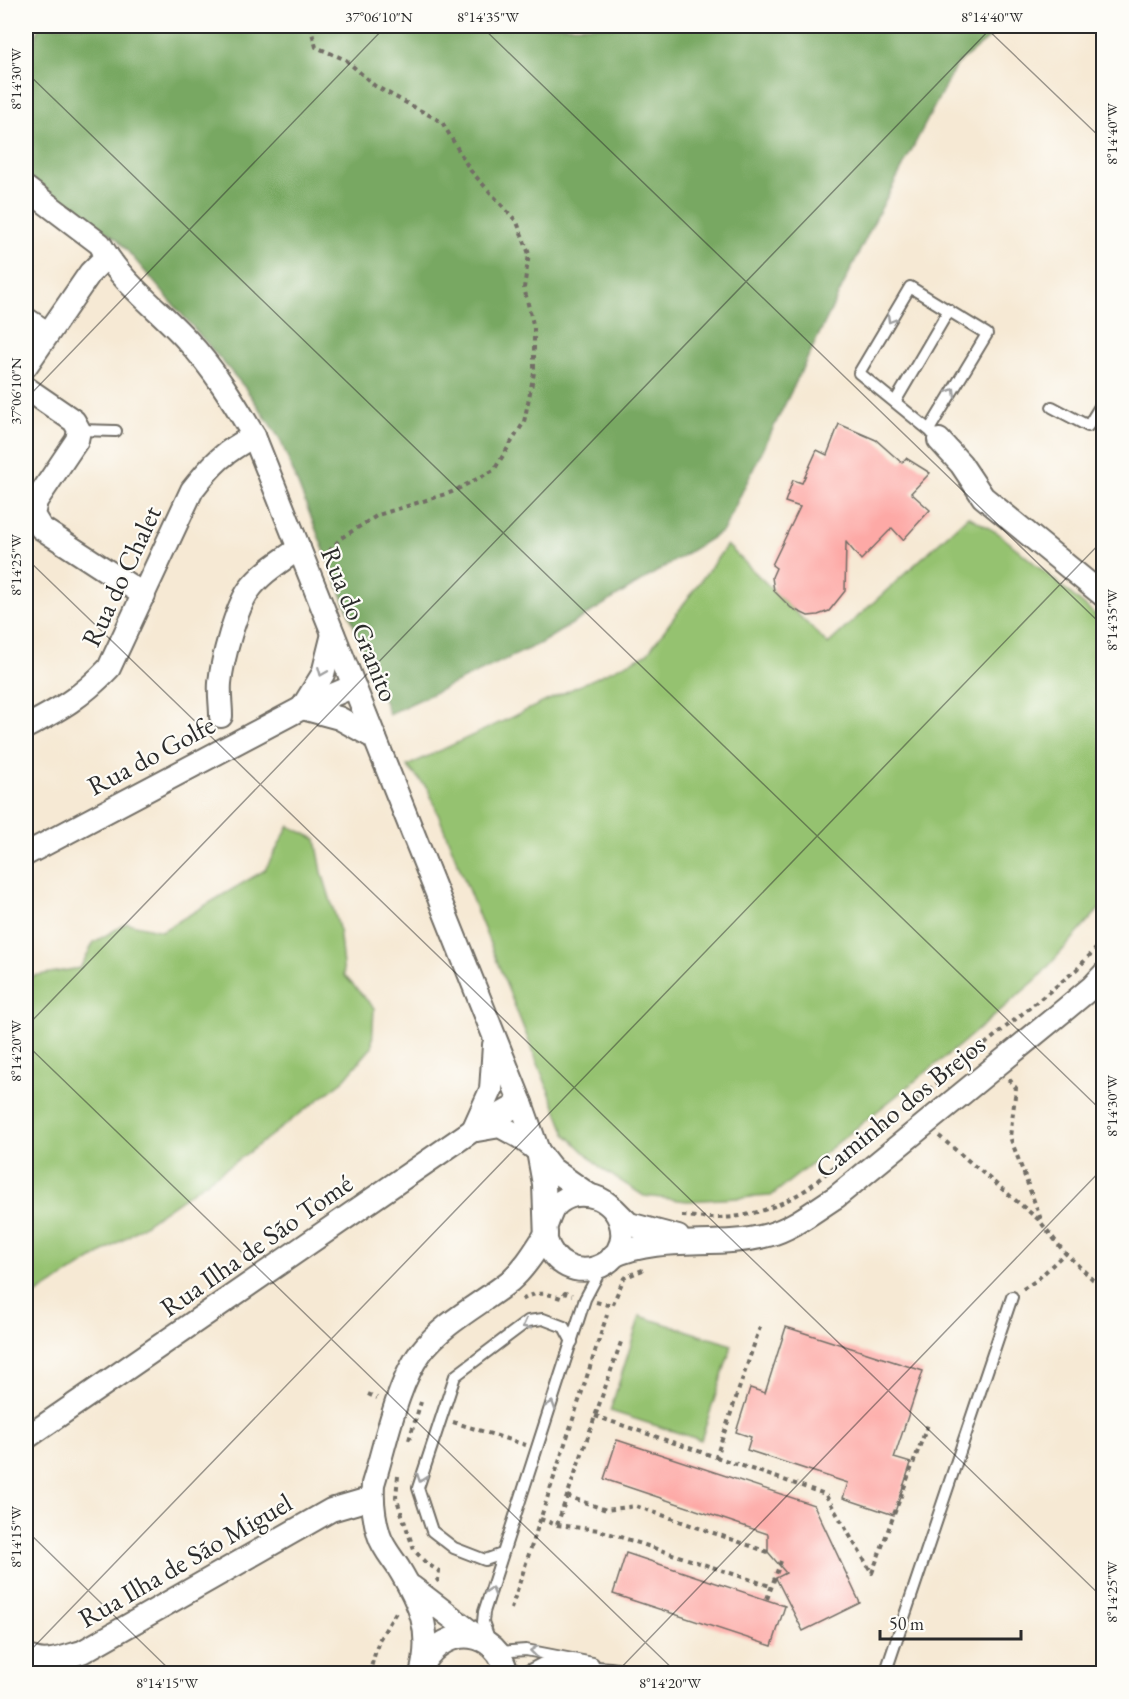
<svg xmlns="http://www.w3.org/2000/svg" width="1129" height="1699" font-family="'EB Garamond',serif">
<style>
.green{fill:#95c270;stroke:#60764e;stroke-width:1.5}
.forest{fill:#78a862;stroke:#526a46;stroke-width:1.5}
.building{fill:#fda9a6}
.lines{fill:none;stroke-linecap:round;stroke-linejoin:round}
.service-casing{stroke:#726e66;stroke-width:14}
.minor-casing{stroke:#726e66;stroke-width:26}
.path{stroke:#726e66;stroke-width:4;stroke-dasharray:4.5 4.5;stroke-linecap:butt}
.service{stroke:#fff;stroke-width:10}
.minor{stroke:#fff;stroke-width:22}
.oneway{stroke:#a0a0a0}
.ticks{fill:none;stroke:#2b2b2b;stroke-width:1.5;stroke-opacity:0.45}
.labels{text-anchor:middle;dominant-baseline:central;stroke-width:4.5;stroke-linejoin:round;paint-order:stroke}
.street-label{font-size:27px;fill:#2b2b2b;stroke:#fdfcf7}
.neatline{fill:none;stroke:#2b2b2b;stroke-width:2}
.ticks-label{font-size:15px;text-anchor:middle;fill:#2b2b2b}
</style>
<rect width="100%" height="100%" fill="#fdfcf7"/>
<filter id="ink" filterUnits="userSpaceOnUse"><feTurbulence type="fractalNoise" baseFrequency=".0167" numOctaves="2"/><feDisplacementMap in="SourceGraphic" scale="12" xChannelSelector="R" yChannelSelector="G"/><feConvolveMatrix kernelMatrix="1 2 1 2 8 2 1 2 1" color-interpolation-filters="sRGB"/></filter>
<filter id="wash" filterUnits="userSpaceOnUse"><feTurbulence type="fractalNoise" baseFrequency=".008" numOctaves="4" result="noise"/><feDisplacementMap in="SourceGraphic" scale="24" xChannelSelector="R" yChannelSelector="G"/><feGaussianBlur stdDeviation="1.35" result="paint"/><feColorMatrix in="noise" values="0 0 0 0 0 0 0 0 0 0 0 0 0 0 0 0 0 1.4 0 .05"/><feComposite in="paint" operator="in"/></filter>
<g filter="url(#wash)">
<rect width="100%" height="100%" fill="#f6e9d4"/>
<g class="green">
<polygon points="968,516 998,533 1103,621 1103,905 1037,979 960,1045 771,1196 687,1201 644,1196 602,1169 566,1134 428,789 407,766 647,654 727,545 828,644"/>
<polygon points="289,826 316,839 322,872 339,928 344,975 374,1008 372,1047 342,1082 249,1152 124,1239 26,1301 26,982 33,976 80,968 94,942 127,923 162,931 265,870"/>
<polygon points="640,1316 732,1345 701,1440 610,1411"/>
</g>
<polygon class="forest" points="39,26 1004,26 956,65 874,222 723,531 541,643 389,714 280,439 246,389 118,240 26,175 26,70"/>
<g id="blocks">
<g class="building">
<polygon points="839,424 876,440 902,463 906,458 930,473 911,493 930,510 903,540 892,528 861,560 846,542 845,591 829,611 818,615 808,616 791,608 774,591 772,577 776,568 772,565 800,507 785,502 793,480 802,483 817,450 827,455"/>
<polygon points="786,1327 923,1371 894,1458 911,1463 894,1515 843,1498 848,1483 747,1450 751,1437 736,1432 750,1388 765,1393"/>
<polygon points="617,1440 814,1505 860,1603 803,1631 776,1578 786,1573 768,1552 768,1534 604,1479"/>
<polygon points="626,1553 785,1606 772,1646 613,1594"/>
</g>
</g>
</g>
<g filter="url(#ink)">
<use href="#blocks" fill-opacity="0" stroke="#726e66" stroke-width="1.5"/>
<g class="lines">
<defs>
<g id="service">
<polyline points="895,402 949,310"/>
<polyline points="1052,407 1088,426 1104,400"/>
<polyline points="79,430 116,431"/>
<polyline points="929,430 859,373 910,287 987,334 929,430 939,440"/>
<polyline points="502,1554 485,1560 454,1548 432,1531 418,1488 455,1376 528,1321 543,1319 564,1327 572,1342"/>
<polyline points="490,1641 483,1622 484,1612 585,1299 602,1267"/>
<polyline points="498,1652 526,1650 593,1663"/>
<polyline points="522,1674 543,1663 610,1668 650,1674"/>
<polyline points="885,1674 1012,1297"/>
</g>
<g id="minor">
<path d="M26 188 100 244C121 283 158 308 187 340 214 369 234 402 254 436L521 1103 538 1151 544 1184 546 1240C563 1293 636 1268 620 1221 610 1193 571 1185 553 1209 550 1214 548 1221 546 1226"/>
<polyline points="26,319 47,333"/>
<polyline points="26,366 90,273 107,256"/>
<polyline points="26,388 74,421 79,430 77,440 36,501 33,515 41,528 144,595"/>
<polyline points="939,440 961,464 983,497 1104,596"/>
<polyline points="333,634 323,674 302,708 339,718 375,738"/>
<path d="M221 716C221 705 219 694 220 683 222 660 236 608 249 590 262 572 282 561 299 548"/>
<path d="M26 727C60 709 82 697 109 668L192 490C213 463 224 452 254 436"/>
<polyline points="26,854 302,708 354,686"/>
<polyline points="473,1130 491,1090 494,1045"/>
<polyline points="477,1130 500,1126 520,1137 538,1151 552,1169 589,1195"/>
<polyline points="614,1209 629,1224 678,1237"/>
<path d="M613 1256C662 1234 718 1249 768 1235 792 1229 815 1210 836 1197L1062 1012 1092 987 1104 974"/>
<polyline points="26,1438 473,1130 521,1103"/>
<polyline points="412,1587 480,1639"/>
<path d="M26 1655C42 1667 64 1657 82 1652L331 1510 372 1498"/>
<path d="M424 1662C447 1625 497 1628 507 1674"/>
<path d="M421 1674C433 1632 420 1603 398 1567 392 1558 382 1546 379 1535 374 1519 372 1501 373 1484 385 1446 397 1383 421 1352 444 1322 481 1304 510 1281 525 1268 535 1251 546 1234"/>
</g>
</defs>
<use href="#service" class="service-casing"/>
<use href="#minor" class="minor-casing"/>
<g class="path">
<polyline points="310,26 316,47 346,60 375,86 442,122 470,170 517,222 529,254 524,288 534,328 534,373 524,422 494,470 452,492 378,515 341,538 324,557"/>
<polyline points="1009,1079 1016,1088 1010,1137 1042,1222"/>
<polyline points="939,1136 1039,1220 1065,1253 1104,1290"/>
<path d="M682 1216C691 1216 701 1218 710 1218 746 1219 777 1208 807 1189L1076 970 1104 940"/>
<polyline points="1023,1289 1037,1280 1065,1253"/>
<path d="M522 1300C536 1291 546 1293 561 1298L565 1293 572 1295"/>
<polyline points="596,1302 612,1306 624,1278 645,1269"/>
<polyline points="368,1394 377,1398"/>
<polyline points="595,1416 716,1457 761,1324"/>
<polyline points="453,1422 526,1445"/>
<polyline points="409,1440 421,1402"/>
<polyline points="716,1457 825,1494 872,1573 928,1424"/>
<polyline points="398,1476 396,1497 414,1550 426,1563 439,1571 438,1580 435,1582"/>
<polyline points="567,1496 606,1510 636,1506 768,1552"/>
<polyline points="540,1519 557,1525 599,1530 770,1586"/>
<polyline points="557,1525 621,1342"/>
<polyline points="767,1599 781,1561"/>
<polyline points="511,1609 607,1315"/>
<polyline points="369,1674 379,1640 398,1609"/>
</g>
<use href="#service" class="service"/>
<use href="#minor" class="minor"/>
</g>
<defs><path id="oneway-chevron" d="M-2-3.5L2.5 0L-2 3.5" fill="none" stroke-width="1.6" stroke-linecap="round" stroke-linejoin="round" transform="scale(1.5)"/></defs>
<g class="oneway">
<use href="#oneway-chevron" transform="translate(891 319) rotate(120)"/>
<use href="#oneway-chevron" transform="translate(952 392) rotate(-59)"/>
<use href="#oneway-chevron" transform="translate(322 672) rotate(112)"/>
<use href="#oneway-chevron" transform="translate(526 1325) rotate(152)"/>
<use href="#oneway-chevron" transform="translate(551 1405) rotate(-72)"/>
<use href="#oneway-chevron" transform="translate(421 1478) rotate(109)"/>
<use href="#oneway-chevron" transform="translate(491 1591) rotate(-73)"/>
<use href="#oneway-chevron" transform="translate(534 1651) rotate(-173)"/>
</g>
</g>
<path class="ticks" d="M481 26 1104 627M984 26 1104 141M26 72 1104 1113M26 399 386 26M26 558 1104 1599M26 1027 993 26M26 1044 678 1674M26 1530 174 1674M26 1655 1104 539M615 1674 1104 1167"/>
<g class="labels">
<g class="street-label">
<text transform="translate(121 576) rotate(-65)">Rua do Chalet</text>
<text transform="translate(360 624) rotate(68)">Rua do Granito</text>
<text transform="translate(151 755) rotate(-28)">Rua do Golfe</text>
<text transform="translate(900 1106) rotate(-39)">Caminho dos Brejos</text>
<text transform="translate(256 1245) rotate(-35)">Rua Ilha de São Tomé</text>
<text transform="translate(185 1560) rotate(-30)">Rua Ilha de São Miguel</text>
</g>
</g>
<rect width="1129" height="1699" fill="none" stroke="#fdfcf7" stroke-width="66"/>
<path d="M880 1630v9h141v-9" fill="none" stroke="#2b2b2b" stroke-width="3"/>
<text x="889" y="1630" font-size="18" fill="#2b2b2b" stroke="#fdfcf7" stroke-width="4.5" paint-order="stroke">50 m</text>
<rect x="33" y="33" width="1063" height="1633" class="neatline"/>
<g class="ticks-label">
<text x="379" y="22">37°06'10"N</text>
<text x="488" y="22">8°14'35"W</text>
<text x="992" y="22">8°14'40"W</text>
<text transform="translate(16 79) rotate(-90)" y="5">8°14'30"W</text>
<text transform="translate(1112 134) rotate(-90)" y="5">8°14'40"W</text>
<text transform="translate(16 391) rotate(-90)" y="5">37°06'10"N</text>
<text transform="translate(16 565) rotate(-90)" y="5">8°14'25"W</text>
<text transform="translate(1112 620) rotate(-90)" y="5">8°14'35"W</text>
<text transform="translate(16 1051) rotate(-90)" y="5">8°14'20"W</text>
<text transform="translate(1112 1106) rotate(-90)" y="5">8°14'30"W</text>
<text transform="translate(16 1537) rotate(-90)" y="5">8°14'15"W</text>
<text transform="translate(1112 1592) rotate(-90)" y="5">8°14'25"W</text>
<text x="167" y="1688">8°14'15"W</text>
<text x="670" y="1688">8°14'20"W</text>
</g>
</svg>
